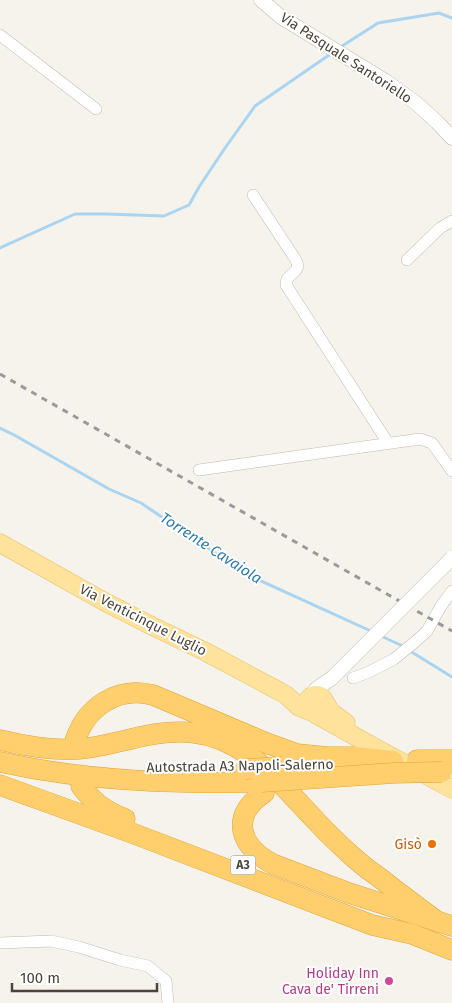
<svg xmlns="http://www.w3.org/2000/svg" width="452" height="1003" font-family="'Fira Sans',sans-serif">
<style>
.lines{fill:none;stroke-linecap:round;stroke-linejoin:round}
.stream{stroke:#a9d4f2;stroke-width:3}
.minor-casing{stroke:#c2bbae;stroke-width:12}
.tertiary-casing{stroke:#c2bbae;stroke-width:15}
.primary-casing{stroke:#e6c16a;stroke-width:19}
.motorway-casing{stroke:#e0a43c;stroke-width:21}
.minor{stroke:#fff;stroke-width:11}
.tertiary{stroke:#fff;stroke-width:14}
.primary{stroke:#ffe39c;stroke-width:18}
.motorway{stroke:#ffcf6e;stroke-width:20}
.rail{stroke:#9a9a9a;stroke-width:3;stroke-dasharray:6 6;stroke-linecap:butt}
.tertiary-bridge-casing{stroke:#c2bbae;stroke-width:15;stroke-linecap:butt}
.motorway-bridge-casing{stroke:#e0a43c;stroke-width:21;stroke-linecap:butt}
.tertiary-bridge{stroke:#fff;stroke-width:14}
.motorway-bridge{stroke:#ffcf6e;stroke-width:20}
.food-dot{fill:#e8710a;stroke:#fff;stroke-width:2}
.hotel-dot{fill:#d1479c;stroke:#fff;stroke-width:2}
.labels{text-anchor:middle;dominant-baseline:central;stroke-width:4;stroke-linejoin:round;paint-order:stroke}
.shield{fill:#fff;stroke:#817c74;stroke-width:1}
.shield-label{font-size:12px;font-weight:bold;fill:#4b4439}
.street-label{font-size:14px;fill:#4b4439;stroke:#fff}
.food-label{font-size:14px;fill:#c56008;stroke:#fff;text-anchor:end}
.hotel-label{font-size:14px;fill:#b23c85;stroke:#fff;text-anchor:end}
.water-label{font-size:15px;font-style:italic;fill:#2e7ab2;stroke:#fff}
</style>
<rect width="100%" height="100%" fill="#f6f3ec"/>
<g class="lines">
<g class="stream">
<polyline points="339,48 378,23 439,13 452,18"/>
<polyline points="0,248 75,214 107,214 164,216 189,205 199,187 225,148 255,106 332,53"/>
<polyline points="0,428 16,436 109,489 141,503 248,575 373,632"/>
<polyline points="381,636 405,647"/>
<polyline points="410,651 452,677"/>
</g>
<defs>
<g id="minor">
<polyline points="0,35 96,109"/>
<polyline points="253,195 296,260 298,266 296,270 287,279 286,285 388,443"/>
<polyline points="407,260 440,228 452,221"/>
<polyline points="199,470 420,439 432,443 452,471"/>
<polyline points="353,678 369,672 394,659 415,642 427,631 441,606 452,591"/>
<polyline points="0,943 51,941 79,947 120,960 148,966 166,981 168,1003"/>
</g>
<g id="tertiary">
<polyline points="261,0 281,17 387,82 416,103 437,122 452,138"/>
<polyline points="310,697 316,689 332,678"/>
</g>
<g id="primary">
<polyline points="0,543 105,602 152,626 204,651 275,689 286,695 299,707 309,711"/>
<circle cx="316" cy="704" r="9"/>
<polyline points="325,702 331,712 346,723"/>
<polyline points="315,714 385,753 452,789"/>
</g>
<g id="motorway">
<path d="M0 740C25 746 53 751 79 749 95 748 112 743 127 740 149 734 173 730 195 733 248 739 283 787 318 823 329 835 341 846 353 857 362 865 371 872 380 878 399 893 419 908 438 922"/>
<path d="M75 741C86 707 117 686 153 695L269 744 297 754 328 757H355L393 761"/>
<polyline points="417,760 452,760"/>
<path d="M0 762C86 781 173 784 261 782"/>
<polyline points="0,785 132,833 372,925 412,934 452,950"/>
<path d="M81 786C95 804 104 810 125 819"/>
<path d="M264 793C229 816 240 847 273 864L349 893 452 926"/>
</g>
</defs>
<use href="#minor" class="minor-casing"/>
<use href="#tertiary" class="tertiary-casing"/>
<use href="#primary" class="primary-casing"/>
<use href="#motorway" class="motorway-casing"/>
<use href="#minor" class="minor"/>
<use href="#tertiary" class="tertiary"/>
<use href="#primary" class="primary"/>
<use href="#motorway" class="motorway"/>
<polyline class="rail" points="0,374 452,631"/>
<defs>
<polyline id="tertiary-bridge" points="332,678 452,558"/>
<g id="motorway-bridge">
<polyline points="245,769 283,767"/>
<polyline points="261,782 394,773 442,772"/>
</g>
</defs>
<use href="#tertiary-bridge" class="tertiary-bridge-casing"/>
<use href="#motorway-bridge" class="motorway-bridge-casing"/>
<use href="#tertiary-bridge" class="tertiary-bridge"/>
<use href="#motorway-bridge" class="motorway-bridge"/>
</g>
<circle class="food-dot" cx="432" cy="844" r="5"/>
<circle class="hotel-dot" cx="389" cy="981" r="5"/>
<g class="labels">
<rect class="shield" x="230.5" y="855.5" width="25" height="19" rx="4"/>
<g class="shield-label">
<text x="243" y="865">A3</text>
</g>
<g class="street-label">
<text transform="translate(346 58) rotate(33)">Via Pasquale Santoriello</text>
<text transform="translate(143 620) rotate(27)">Via Venticinque Luglio</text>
<text transform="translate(240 766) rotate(-1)">Autostrada A3 Napoli-Salerno</text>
</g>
<g class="food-label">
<text x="422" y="844">Gisò</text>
</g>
<g class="hotel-label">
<text x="379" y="973">Holiday Inn<tspan x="379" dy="16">Cava de' Tirreni</tspan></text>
</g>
<g class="water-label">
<text transform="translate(211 548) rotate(33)">Torrente Cavaiola</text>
</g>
</g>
<path d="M12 983v8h145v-8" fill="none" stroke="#4b4439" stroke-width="2.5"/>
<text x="20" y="983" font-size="15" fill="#4b4439" stroke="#ffffff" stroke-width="4" paint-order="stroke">100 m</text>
</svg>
